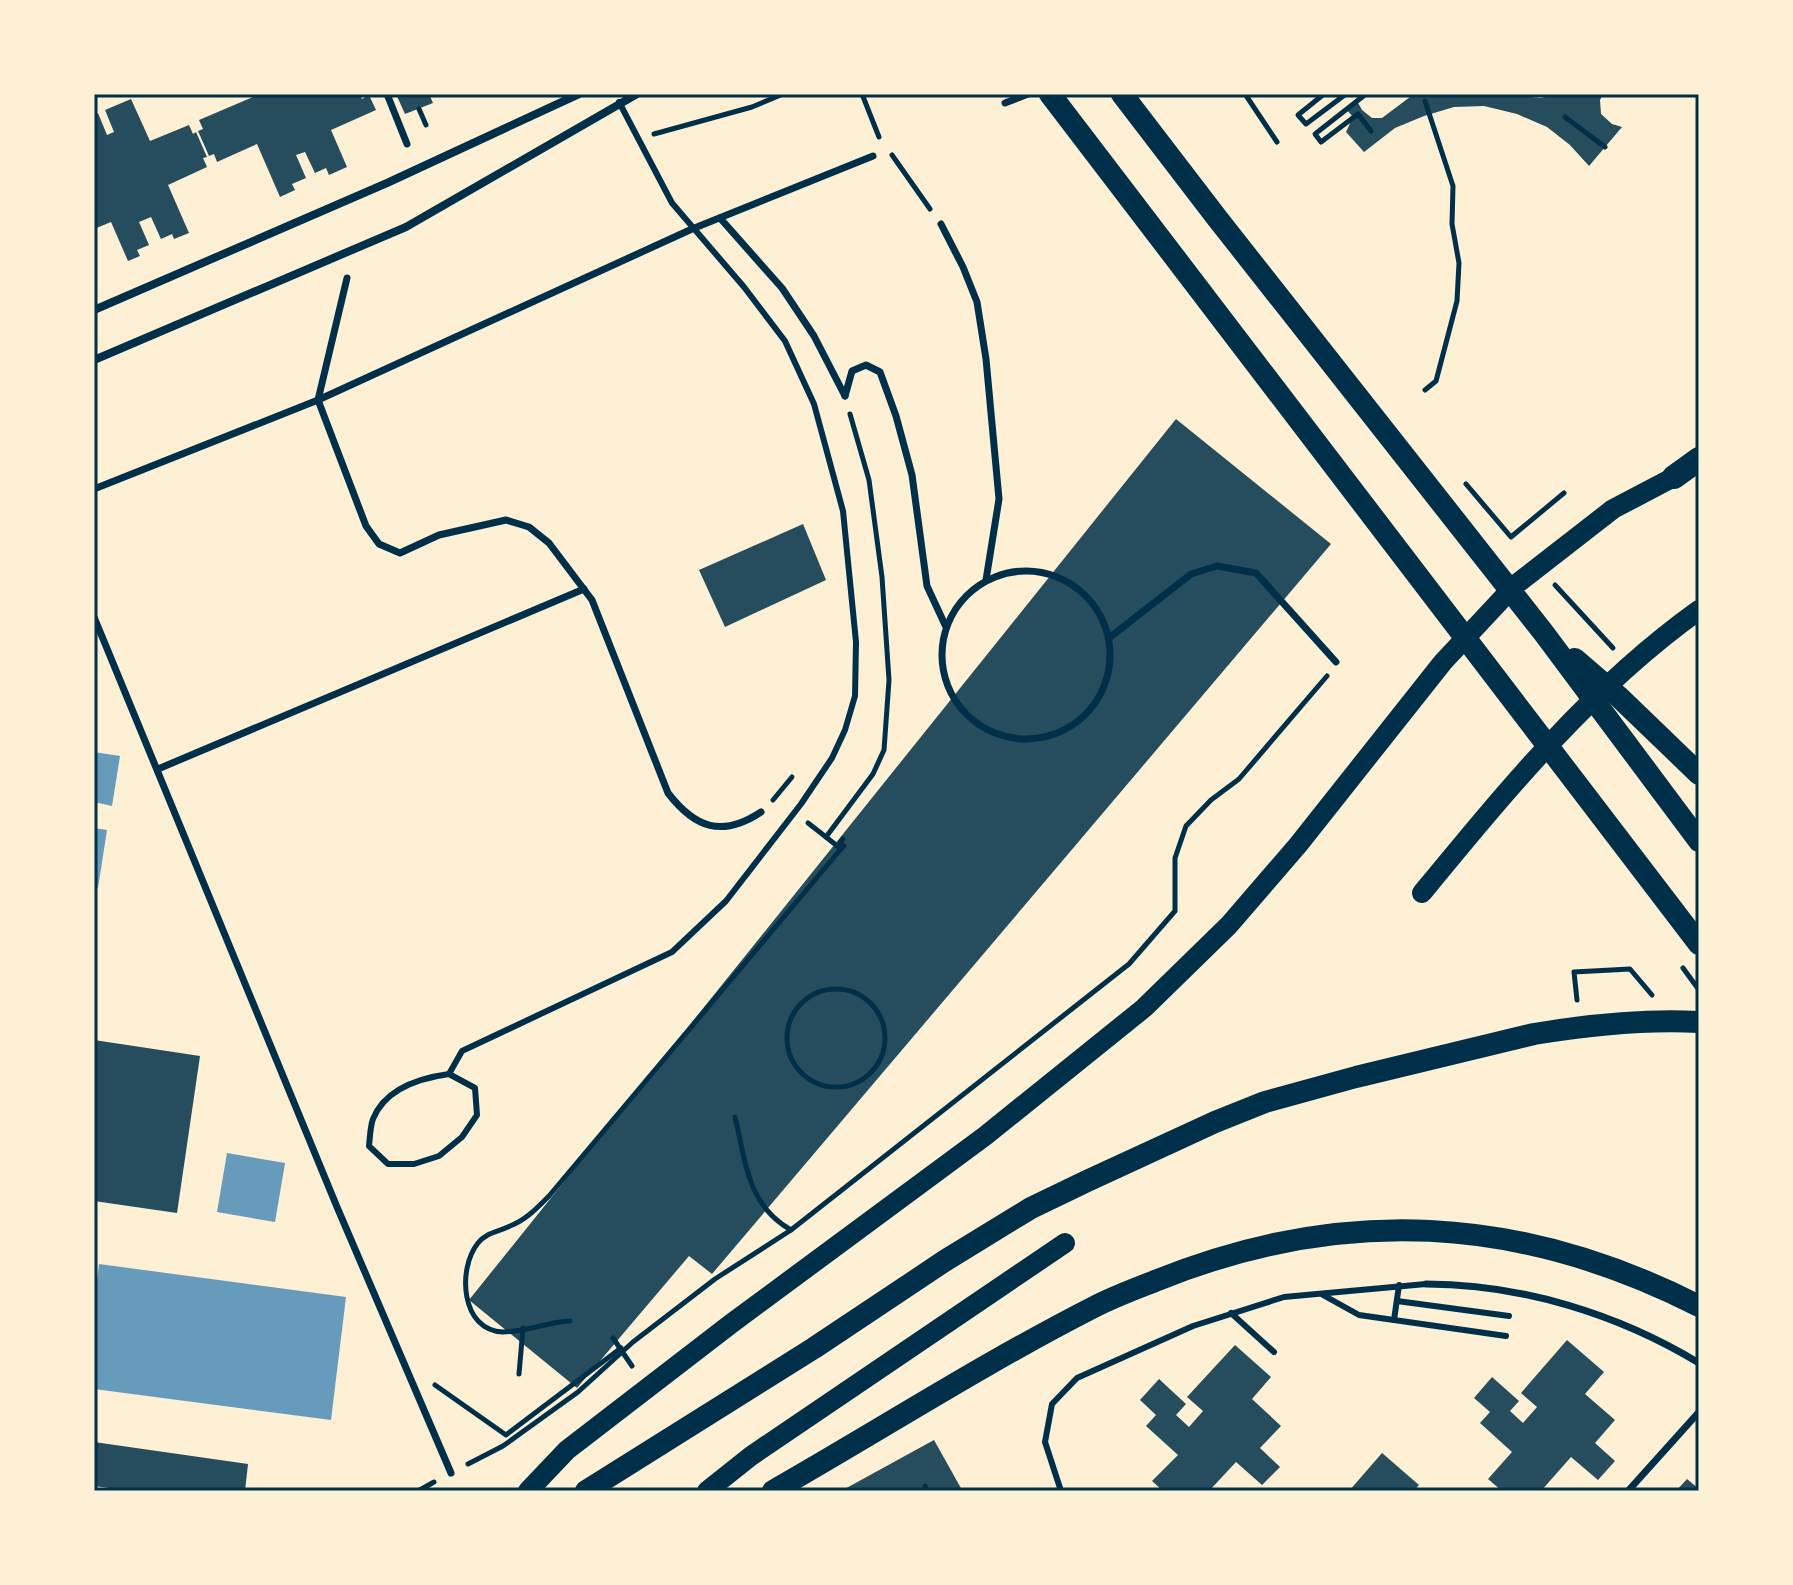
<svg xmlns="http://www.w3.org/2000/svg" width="1793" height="1585" font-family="Barlow,sans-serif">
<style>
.water{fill:#669bbc}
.building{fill:#264d5e}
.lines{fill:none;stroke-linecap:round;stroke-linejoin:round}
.path{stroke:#003049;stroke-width:5}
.service{stroke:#003049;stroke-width:6}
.pedestrian{stroke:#003049;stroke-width:7}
.minor{stroke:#003049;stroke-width:8}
.primary{stroke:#003049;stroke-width:20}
.trunk{stroke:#003049;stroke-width:22}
.motorway{stroke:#003049;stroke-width:24}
.neatline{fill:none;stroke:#003049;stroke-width:3}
</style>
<rect width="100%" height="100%" fill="#fdf0d5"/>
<g class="water">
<polygon points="94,752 120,756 112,806 94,802"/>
<polygon points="94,828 107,830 98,888 94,887"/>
<polygon points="227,1153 285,1163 275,1222 217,1212"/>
<polygon points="99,1264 346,1297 331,1420 94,1389 94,1305"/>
</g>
<g class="building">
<polygon points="252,94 360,94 362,99 369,95 376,110 331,130 347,167 329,175 326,168 315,173 305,152 296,155 306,178 292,184 295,190 280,197 257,144 217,162 214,154 209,156 198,131 203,129 199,120 253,97"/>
<polygon points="396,94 429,94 433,103 405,114"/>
<polygon points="1414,94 1503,94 1541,98 1556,94 1603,94 1600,100 1601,114 1612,124 1622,127 1589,166 1570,145 1547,127 1517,114 1484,106 1454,107 1424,116 1395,128 1364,152 1346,132 1353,117 1346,109 1356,99 1362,110 1372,118 1382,118"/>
<polygon points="131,99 150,141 189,125 193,134 196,132 207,157 203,158 207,167 168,185 189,233 174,239 172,234 161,239 151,217 139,222 149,245 137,250 140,256 128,261 111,222 94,229 94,115 98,113 107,135 114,132 105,110"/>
<polygon points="1176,419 1331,544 712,1274 689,1256 577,1388 469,1300"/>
<polygon points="803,524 826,580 725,627 699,570"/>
<polygon points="94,1040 200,1056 177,1213 94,1201"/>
<polygon points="1567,1340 1604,1372 1585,1394 1615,1420 1595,1443 1615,1461 1598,1480 1571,1457 1541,1491 1502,1491 1488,1479 1512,1452 1480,1423 1490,1412 1474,1398 1492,1377 1519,1401 1510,1411 1523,1423 1537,1407 1521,1393"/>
<polygon points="1235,1345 1271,1377 1252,1399 1281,1426 1260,1448 1280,1467 1262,1485 1236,1462 1209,1491 1163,1491 1152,1481 1178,1455 1146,1426 1156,1415 1140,1400 1159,1379 1186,1404 1176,1415 1189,1427 1203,1411 1187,1397"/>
<polygon points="934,1440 962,1490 960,1491 841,1491"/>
<polygon points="94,1442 248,1464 245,1491 131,1491 94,1486"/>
<polygon points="1382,1453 1419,1485 1414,1491 1349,1491"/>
<polygon points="1687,1479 1699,1489 1699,1491 1676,1491"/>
</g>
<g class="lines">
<g class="path">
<polyline points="862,94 879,137"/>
<polyline points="1245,94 1277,142"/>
<polyline points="1324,94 1298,115 1306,124 1346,94"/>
<polyline points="1366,94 1315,134 1321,142 1358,114 1371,131"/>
<polyline points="1425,101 1453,186 1452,224 1459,263 1457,301 1436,381 1425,390"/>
<polyline points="419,109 426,125"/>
<polyline points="1565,117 1605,147"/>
<polyline points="654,134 752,107 783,94"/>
<polyline points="892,155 930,209"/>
<polyline points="1466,484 1511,537 1564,493"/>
<polyline points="1555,585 1613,648"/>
<polyline points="773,800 792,777"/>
<polyline points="808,823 826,837"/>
<polyline points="841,849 844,846 840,843 843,839"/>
<polyline points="1683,968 1699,990"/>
<circle cx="836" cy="1038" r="49"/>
<polyline points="1577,1000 1574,972 1630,969 1652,995"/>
<path d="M735 1117C746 1162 747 1205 791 1230"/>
<path d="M570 1321C548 1322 525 1332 503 1332 461 1331 457 1269 478 1243 487 1232 498 1232 510 1226 526 1220 537 1208 549 1196L835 856 841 849 826 837 873 774 884 750 889 680 882 577 869 480 850 414"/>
<polyline points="613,1338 632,1366"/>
<polyline points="519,1374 523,1328"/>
<polyline points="435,1385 506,1435 621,1348"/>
<polyline points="468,1464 503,1446 578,1392 633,1342 715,1279 791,1230 1129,964 1175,911 1175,858 1186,826 1211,800 1239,779 1327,676"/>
<polyline points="925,1486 927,1491"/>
<polyline points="418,1491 434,1482"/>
</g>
<g class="service">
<polyline points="449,1074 462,1051 672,952 726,901 801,804 832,758 845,730 855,696 856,642 843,511 814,404 785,341 744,287 672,203 619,102"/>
<path d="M449 1074 475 1088 477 1115 462 1137 439 1156 414 1164H388L369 1146C370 1138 370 1127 373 1119 385 1089 420 1078 449 1074Z"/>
<polyline points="1323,1295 1359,1315 1506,1336"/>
<polyline points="1397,1301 1509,1316"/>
<polyline points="1231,1313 1274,1352"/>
<polyline points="1394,1320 1399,1285"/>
<polyline points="1061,1491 1045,1442 1052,1404 1077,1378 1193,1326 1284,1297 1426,1284"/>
</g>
<g class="pedestrian">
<polyline points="387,94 407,144"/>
<polyline points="1005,103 1028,94"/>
<polyline points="720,218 782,288 814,336 845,396"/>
<polyline points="941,224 963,267 977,302 986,359 999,499 986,580"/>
<path d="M347 278 318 400 366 526 379 544 400 553 439 535 506 520 529 527 549 543 592 600 668 793C695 828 722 838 761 812"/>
<polyline points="845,396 852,371 866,365 880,372 896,416 912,475 927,586 946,627"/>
<polyline points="94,489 318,400 692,229 873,156"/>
<circle cx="1026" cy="655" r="84"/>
<polyline points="94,617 337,1207 451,1473"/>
<polyline points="1109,638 1191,574 1217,566 1256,573 1336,662"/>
<polyline points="158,769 584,589"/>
<path d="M1426 1284C1521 1284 1618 1314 1699 1363"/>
<polyline points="1628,1491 1699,1412"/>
</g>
<g class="minor">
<polyline points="94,310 387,183 579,94"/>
<polyline points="94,360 406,227 637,94"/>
</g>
<g class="primary">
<path d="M1422 893C1506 791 1591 687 1699 610"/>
<polyline points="528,1491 567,1450 732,1323 985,1136 1144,1008 1229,925 1298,845 1443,662 1514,586 1613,509 1674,477"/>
<polyline points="707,1491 751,1456 1065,1243"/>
</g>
<g class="trunk">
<polyline points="1050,94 1699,944"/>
<polyline points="1122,94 1217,218 1543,632 1699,841"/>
<polyline points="1575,659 1618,696 1699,774"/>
<path d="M586 1491 814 1348 946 1260 1031 1208 1087 1181 1215 1122 1265 1102 1356 1077 1534 1034C1588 1025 1644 1019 1699 1022"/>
<path d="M773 1491C880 1430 984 1363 1094 1307 1113 1297 1135 1289 1155 1281 1342 1205 1520 1215 1699 1306"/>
</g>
<polyline class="motorway" points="1674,477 1699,459"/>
</g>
<rect width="1793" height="1585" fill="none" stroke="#fdf0d5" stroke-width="192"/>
<rect x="96" y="96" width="1601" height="1393" class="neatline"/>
</svg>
